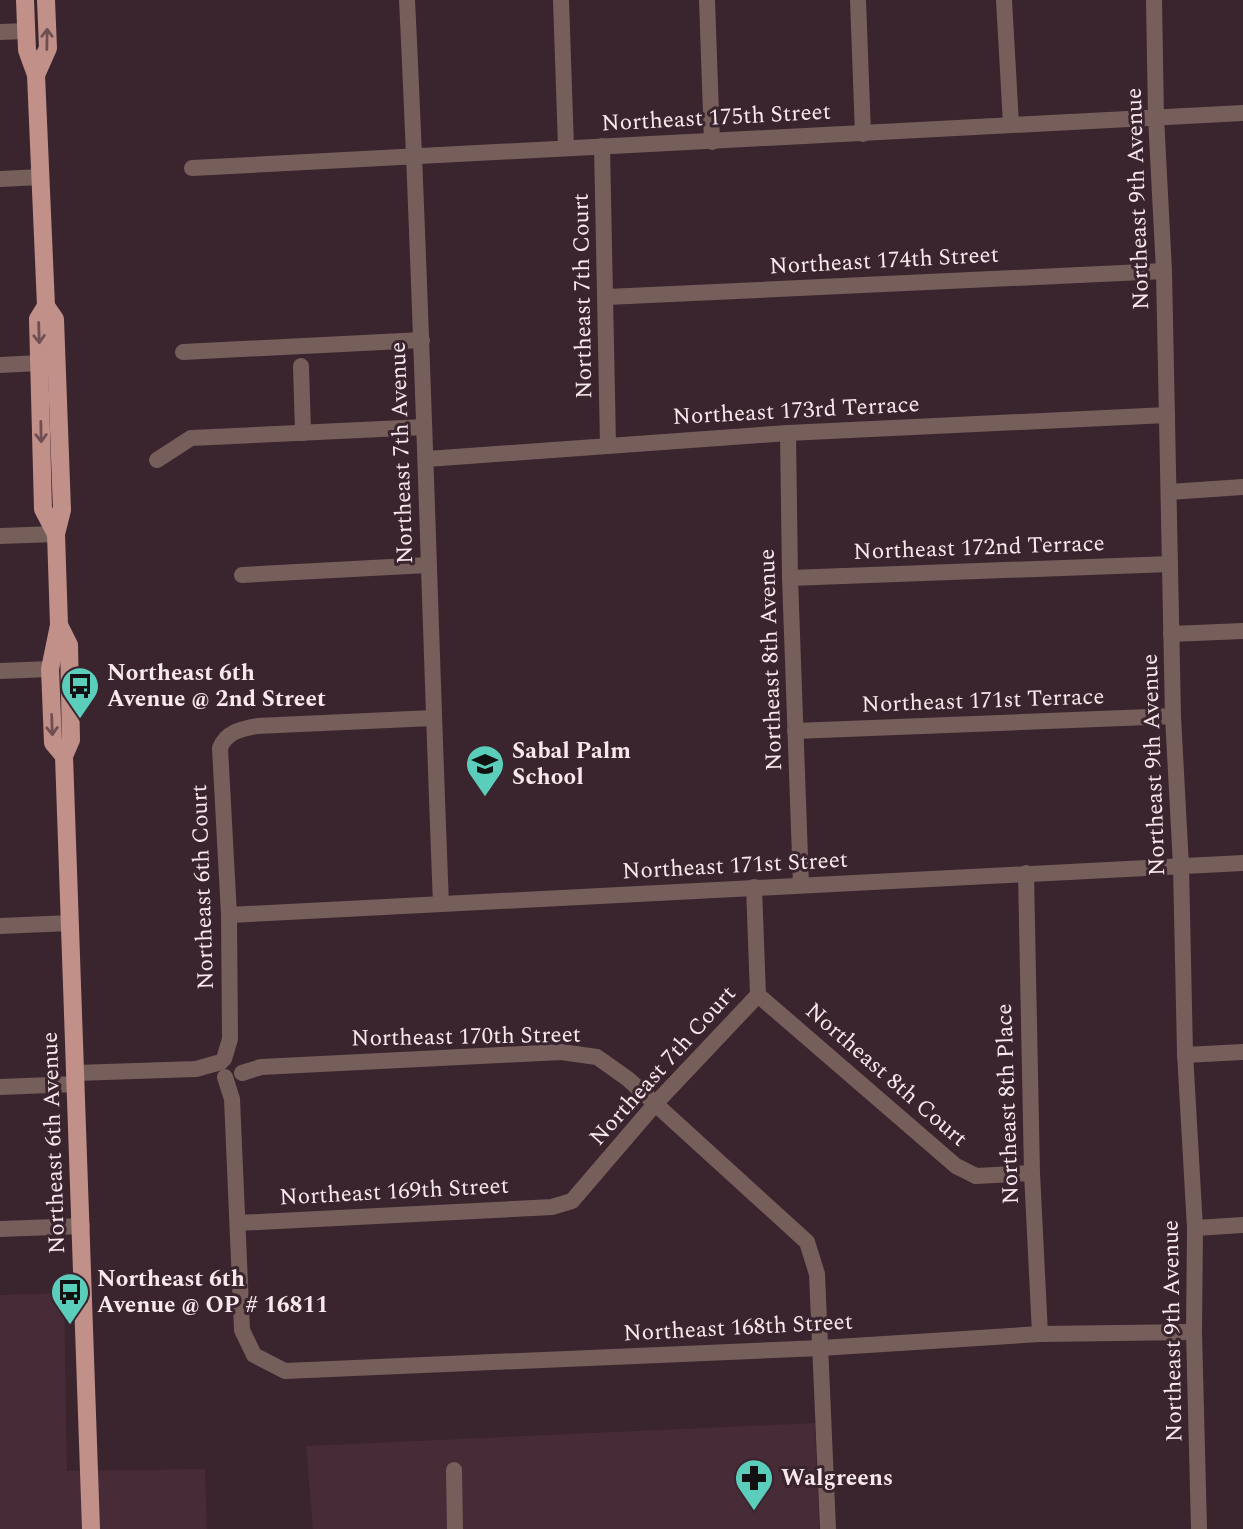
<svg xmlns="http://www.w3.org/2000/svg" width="1243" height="1529" font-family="Spectral,serif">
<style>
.built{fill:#472b37}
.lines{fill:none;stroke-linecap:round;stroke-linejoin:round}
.minor{stroke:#765e5b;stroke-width:16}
.major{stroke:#c19089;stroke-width:18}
.oneway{stroke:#704f52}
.labels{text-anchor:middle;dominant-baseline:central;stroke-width:6;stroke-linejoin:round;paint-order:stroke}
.street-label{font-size:23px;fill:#f7e8ed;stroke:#3a242d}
.poi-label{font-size:23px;font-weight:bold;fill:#f7e8ed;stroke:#3a242d;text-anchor:start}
</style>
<rect width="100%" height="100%" fill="#3a242d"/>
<g class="built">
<polygon points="64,1293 67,1471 205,1469 207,1529 0,1529 0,1295"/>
<polygon points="815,1423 819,1529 313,1529 306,1446"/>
</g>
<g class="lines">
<g class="minor">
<path d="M407 0C422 301 429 603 441 904"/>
<polyline points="561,0 566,147"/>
<polyline points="707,0 712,142"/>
<polyline points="858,0 863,134"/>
<polyline points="1004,0 1011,124"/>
<polyline points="1154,0 1156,117 1164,271 1173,716 1181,866 1185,1053 1195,1228 1194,1332 1199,1529"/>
<polyline points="0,32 26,31"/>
<polyline points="602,146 608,445"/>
<polyline points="192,168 1243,113"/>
<polyline points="0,179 41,177"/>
<polyline points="607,297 1164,271"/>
<polyline points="183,352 422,340"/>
<polyline points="0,365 40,363"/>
<polyline points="301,366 303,433"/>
<polyline points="788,433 790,578 801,885"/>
<polyline points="427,459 788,433 1167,415"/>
<polyline points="157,460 191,438 424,427"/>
<polyline points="1169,492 1243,487"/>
<polyline points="0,536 56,534"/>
<polyline points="242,575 428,565"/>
<polyline points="790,578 1170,564"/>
<polyline points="1171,634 1243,631"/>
<polyline points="0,671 50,669"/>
<polyline points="795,731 1173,716"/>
<polyline points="1026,873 1032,1173 1040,1334"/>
<polyline points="229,915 1243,863"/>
<polyline points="0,926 70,923"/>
<polyline points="758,995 956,1166 976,1176 1032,1173"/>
<polyline points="1185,1055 1243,1052"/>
<path d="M224 1059 230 1039 229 915 220 748C226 732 241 729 257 726L433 718"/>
<polyline points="76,1073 196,1069 221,1062"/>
<polyline points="242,1073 261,1067 561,1052 597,1057 628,1079 807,1242 817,1274 828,1529"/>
<polyline points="225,1077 232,1099 242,1330 254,1355 285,1371 821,1348 1040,1334 1194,1332"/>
<polyline points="0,1087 76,1084"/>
<polyline points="238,1223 552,1207 572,1201 656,1103 758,995 754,887"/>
<polyline points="1195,1228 1243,1225"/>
<polyline points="0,1229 82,1226"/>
<polyline points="454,1470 455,1529"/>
</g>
<g class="major">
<polyline points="25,0 27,50 36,75 46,306 55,319 62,510 56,534 59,625 50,669 53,743 64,756"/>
<polyline points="36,75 48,48 46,0"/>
<polyline points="46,306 38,319 43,509 56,534"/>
<polyline points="59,625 69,645 71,740 64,756 91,1529"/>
</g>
</g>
<defs><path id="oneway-shaft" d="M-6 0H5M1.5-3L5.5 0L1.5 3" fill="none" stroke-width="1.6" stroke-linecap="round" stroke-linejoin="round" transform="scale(1.75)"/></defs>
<g class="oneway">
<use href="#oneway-shaft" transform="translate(47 39) rotate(-89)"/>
<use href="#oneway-shaft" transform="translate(39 333) rotate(88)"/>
<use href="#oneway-shaft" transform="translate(41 432) rotate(89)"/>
<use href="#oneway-shaft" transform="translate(52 725) rotate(88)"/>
</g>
<defs>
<symbol id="bus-pin" viewBox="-11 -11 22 30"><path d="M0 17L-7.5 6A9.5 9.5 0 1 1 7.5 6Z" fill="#5bcebb" stroke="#3a242d"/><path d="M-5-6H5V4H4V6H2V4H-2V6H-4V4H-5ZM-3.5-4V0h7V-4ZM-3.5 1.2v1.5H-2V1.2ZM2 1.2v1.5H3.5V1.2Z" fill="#111"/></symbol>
<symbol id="school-pin" viewBox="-11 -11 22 30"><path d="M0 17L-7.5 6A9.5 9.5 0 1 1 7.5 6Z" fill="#5bcebb" stroke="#3a242d"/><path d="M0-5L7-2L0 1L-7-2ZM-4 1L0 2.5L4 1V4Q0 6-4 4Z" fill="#111"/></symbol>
<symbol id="pharmacy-pin" viewBox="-11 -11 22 30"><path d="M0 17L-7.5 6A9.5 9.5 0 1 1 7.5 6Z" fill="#5bcebb" stroke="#3a242d"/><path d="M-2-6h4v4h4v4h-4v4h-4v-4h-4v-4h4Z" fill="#111"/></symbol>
</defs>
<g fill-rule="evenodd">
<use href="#bus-pin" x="58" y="664" width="44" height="60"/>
<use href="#school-pin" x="463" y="742" width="44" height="60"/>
<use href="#bus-pin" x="48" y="1270" width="44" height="60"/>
<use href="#pharmacy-pin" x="732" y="1456" width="44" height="60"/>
</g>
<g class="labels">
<g class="street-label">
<text transform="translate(716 118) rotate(-3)">Northeast 175th Street</text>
<text transform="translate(1138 199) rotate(-92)">Northeast 9th Avenue</text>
<text transform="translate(884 261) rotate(-3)">Northeast 174th Street</text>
<text transform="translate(583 296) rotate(-91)">Northeast 7th Court</text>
<text transform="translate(796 411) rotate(-3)">Northeast 173rd Terrace</text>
<text transform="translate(402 453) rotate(-92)">Northeast 7th Avenue</text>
<text transform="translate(979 548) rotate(-2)">Northeast 172nd Terrace</text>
<text transform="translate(771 660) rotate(-92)">Northeast 8th Avenue</text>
<text transform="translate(983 701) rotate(-2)">Northeast 171st Terrace</text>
<text transform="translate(1154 765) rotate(-92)">Northeast 9th Avenue</text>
<text transform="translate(735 866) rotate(-3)">Northeast 171st Street</text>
<text transform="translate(203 887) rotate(-92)">Northeast 6th Court</text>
<text transform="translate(466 1037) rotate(-1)">Northeast 170th Street</text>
<text transform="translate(663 1066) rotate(-48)">Northeast 7th Court</text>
<text transform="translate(886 1075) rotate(41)">Northeast 8th Court</text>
<text transform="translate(1008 1104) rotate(-92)">Northeast 8th Place</text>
<text transform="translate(54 1143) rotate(-92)">Northeast 6th Avenue</text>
<text transform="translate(394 1192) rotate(-3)">Northeast 169th Street</text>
<text transform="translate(738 1328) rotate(-3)">Northeast 168th Street</text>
<text transform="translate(1173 1331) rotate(-91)">Northeast 9th Avenue</text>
</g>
<g class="poi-label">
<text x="107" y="673">Northeast 6th<tspan x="107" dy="26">Avenue @ 2nd Street</tspan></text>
<text x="512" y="751">Sabal Palm<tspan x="512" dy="26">School</tspan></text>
<text x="97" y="1279">Northeast 6th<tspan x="97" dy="26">Avenue @ OP # 16811</tspan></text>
<text x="781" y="1478">Walgreens</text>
</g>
</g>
</svg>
